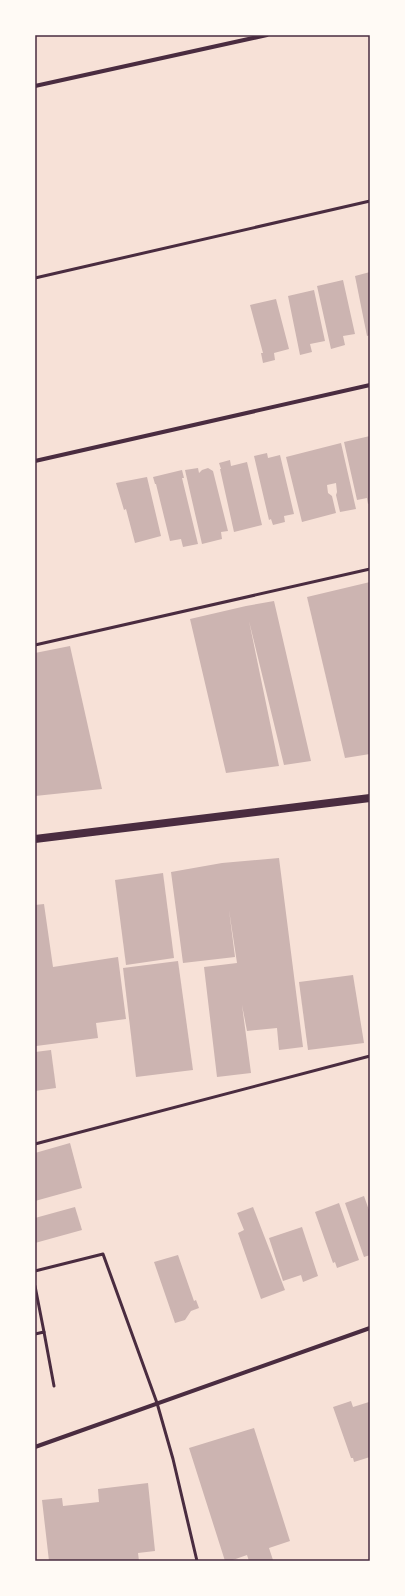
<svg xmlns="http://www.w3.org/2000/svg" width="405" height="1596" font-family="'Crimson Pro',serif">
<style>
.building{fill:#ccb4b1}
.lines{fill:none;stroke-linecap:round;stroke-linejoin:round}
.service{stroke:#4a2c40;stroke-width:3}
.minor{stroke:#4a2c40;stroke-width:4}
.secondary{stroke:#4a2c40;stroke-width:8}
.neatline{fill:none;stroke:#4a2c40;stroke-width:1.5}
</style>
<rect width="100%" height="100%" fill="#f7e1d7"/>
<g class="building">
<polygon points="370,272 370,335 367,336 355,276"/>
<polygon points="343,280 355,334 343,336 345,345 331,349 317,286"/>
<polygon points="314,290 325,341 310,344 312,352 300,355 288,296"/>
<polygon points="276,299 289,349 274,353 275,360 263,363 261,353 263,353 250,305"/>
<polygon points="370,436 370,503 368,504 367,498 357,500 344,442"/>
<polygon points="341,443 356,509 340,512 336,495 337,492 336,483 327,485 328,493 332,496 336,513 302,522 286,457"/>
<polygon points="267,453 268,458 280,455 294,514 284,516 285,522 273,525 271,519 269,520 254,456"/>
<polygon points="230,460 231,466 247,462 262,525 234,532 220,469 221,469 219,463"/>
<polygon points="198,468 199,473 202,470 208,468 213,471 228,531 221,532 222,539 202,544 185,470"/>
<polygon points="182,470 184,478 182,478 198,544 183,547 181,539 170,541 156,484 155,484 153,477"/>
<polygon points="147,477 161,536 135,543 126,509 124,510 116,483"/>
<polygon points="370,582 370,754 345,758 307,597"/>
<polygon points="274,601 311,761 284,765 249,621 279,766 226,773 190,619 246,606"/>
<polygon points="70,646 102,789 35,796 35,653"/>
<polygon points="279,858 303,1047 279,1050 277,1028 247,1031 242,1005 251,1073 217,1077 204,967 237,963 229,910 235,957 183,963 171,872 222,863"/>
<polygon points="163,873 174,958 126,965 115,880"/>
<polygon points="44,904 53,967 118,957 126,1019 96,1023 98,1038 36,1046 35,905"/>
<polygon points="178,961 193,1070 136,1077 123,968"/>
<polygon points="353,975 364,1043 308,1050 299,982"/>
<polygon points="51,1050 56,1088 35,1091 35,1052"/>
<polygon points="70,1143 82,1188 35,1201 35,1153"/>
<polygon points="364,1196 370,1213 370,1255 364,1257 345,1203"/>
<polygon points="339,1203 359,1260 337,1268 335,1262 333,1263 315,1212"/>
<polygon points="75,1207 82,1230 35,1243 35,1218"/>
<polygon points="253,1207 285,1290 261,1299 238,1233 244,1230 237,1213"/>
<polygon points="302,1227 318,1276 303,1282 301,1275 283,1281 269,1238"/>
<polygon points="178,1255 194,1301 196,1300 199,1308 191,1311 185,1320 175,1323 154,1262"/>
<polygon points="351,1401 353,1407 369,1402 370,1404 370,1457 354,1462 353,1458 351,1458 333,1407"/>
<polygon points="254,1428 290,1541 269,1548 273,1560 271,1561 249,1561 247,1555 230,1561 225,1561 189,1448"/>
<polygon points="148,1483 155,1551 138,1553 139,1561 49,1561 42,1500 62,1498 63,1506 99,1502 98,1489"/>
</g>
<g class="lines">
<g class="service">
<polyline points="35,278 370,201"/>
<polyline points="35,645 370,569"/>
<polyline points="35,1144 370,1056"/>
<polyline points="35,1271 103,1254 157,1403 173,1459 197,1561"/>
<polyline points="35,1286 44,1332"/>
<polyline points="35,1334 44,1332 54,1386"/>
</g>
<g class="minor">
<polyline points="35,86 267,35"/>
<polyline points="35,461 370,385"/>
<polyline points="35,1447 370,1328"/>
</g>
<polyline class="secondary" points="35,839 370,798"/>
</g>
<rect width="405" height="1596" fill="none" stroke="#fffaf5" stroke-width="72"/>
<rect x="36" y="36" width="333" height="1524" class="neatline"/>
</svg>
